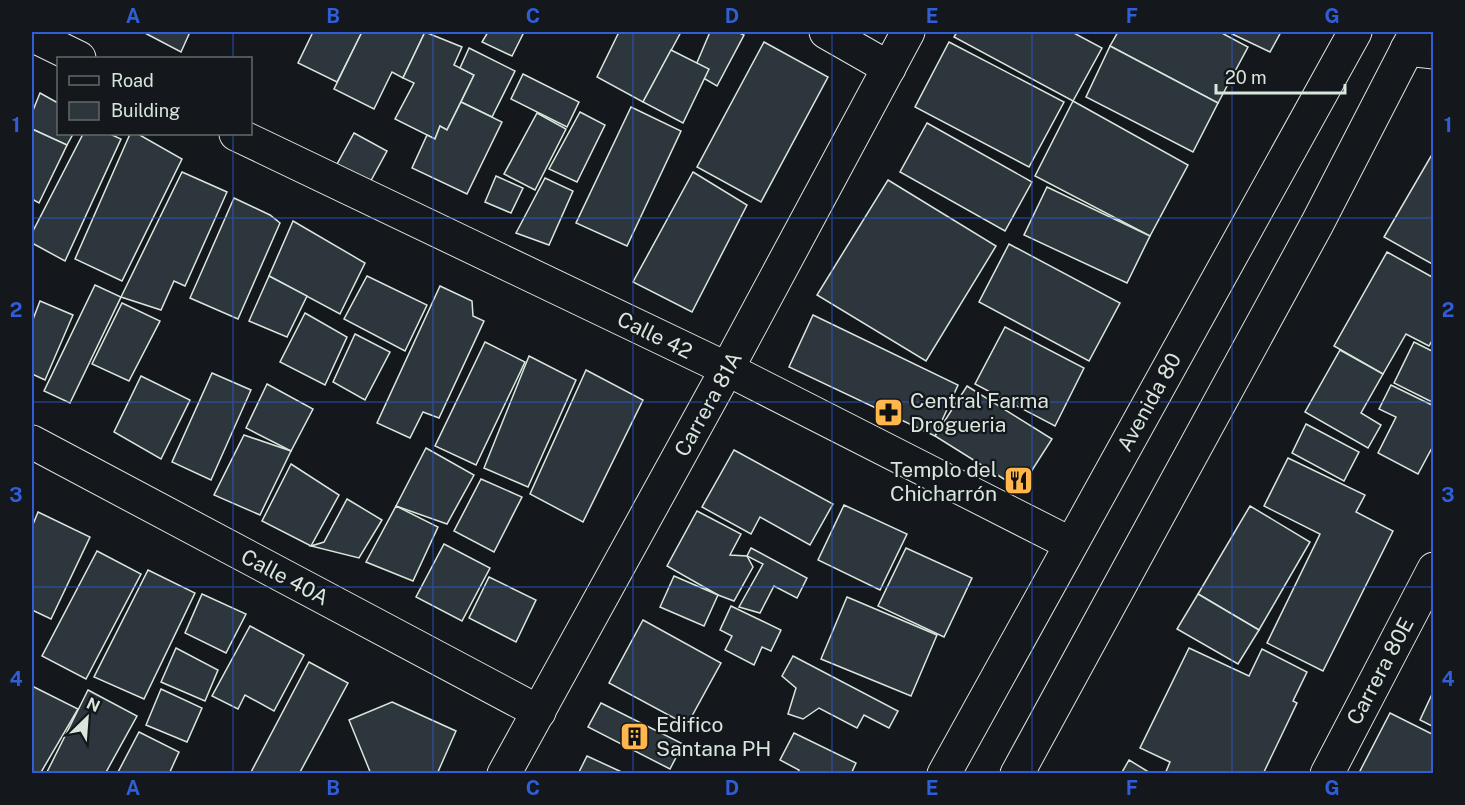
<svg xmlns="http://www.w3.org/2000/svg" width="1465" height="805" font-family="'Public Sans',sans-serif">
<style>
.building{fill:#2c363c;stroke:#d8e6dc;stroke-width:1.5}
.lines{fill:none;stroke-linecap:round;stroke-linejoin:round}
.street-casing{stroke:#d8e6dc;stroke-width:35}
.primary-casing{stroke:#d8e6dc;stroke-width:35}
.street{stroke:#14181c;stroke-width:33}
.primary{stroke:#14181c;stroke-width:33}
.grid{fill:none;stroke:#305dd8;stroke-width:1.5;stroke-opacity:0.55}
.labels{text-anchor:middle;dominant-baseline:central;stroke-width:4.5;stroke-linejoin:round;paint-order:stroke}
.street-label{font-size:21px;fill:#d8e6dc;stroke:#14181c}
.poi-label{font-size:21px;fill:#d8e6dc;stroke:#14181c;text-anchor:start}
.neatline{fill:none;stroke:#305dd8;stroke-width:2}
.grid-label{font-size:20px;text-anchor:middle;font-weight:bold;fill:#305dd8}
</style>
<rect width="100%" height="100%" fill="#14181c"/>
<g class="building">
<polygon points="143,32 190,32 181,52"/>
<polygon points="313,32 362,32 337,82 298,63"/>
<polygon points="362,32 425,32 403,78 392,72 374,109 334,89"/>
<polygon points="425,32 462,47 454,65 474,75 447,130 440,126 435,139 395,119 414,83 403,78"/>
<polygon points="488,32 524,32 512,56 482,42"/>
<polygon points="619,32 681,32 643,102 597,77"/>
<polygon points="710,32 737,32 744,35 717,86 693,72"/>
<polygon points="957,32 1072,32 1102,48 1073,101 954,37"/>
<polygon points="1118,32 1220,32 1248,47 1218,103 1110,46"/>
<polygon points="1228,32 1281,32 1270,52"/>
<polygon points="764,42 828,77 761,202 697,167"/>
<polygon points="949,42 1064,102 1029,167 915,107"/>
<polygon points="1110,46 1218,103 1193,152 1086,97"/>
<polygon points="469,48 515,71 492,117 461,102 474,75 460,68"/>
<polygon points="671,50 709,69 683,123 643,102"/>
<polygon points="523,74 579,102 567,127 511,99"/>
<polygon points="40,93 58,103 58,134 73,134 67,145 32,129 32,113"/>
<polygon points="1073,101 1188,165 1150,236 1035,176"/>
<polygon points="461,102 502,122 467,194 412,168 427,135 435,139 440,126 447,130"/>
<polygon points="631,107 681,131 627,246 576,223"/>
<polygon points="580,112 605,125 577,182 549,169"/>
<polygon points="537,113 566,129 535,190 504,174"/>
<polygon points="927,123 1032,182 1005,231 900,172"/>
<polygon points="32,129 67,145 39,203 32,199"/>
<polygon points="354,133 387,151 368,186 336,166"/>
<polygon points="83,134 110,134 121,139 65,261 32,243 32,233"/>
<polygon points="130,134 138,134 182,159 122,281 75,259"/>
<polygon points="1434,151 1434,265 1384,237"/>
<polygon points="182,172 227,192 185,286 174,281 161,310 121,297"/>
<polygon points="693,172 747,205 692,312 633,282"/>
<polygon points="496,176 523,188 511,213 485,202"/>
<polygon points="545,178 573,191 549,245 516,233"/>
<polygon points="888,180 996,246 926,361 817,295"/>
<polygon points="1047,187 1150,236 1127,283 1024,235"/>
<polygon points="234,198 270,215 280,223 238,319 190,298"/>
<polygon points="293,221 365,263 340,314 269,276"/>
<polygon points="1009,244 1120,303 1089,361 979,302"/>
<polygon points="1387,252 1434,278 1434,337 1429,346 1406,334 1383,374 1334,346"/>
<polygon points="269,276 307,296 287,337 249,321"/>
<polygon points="367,276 427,305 405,351 344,319"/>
<polygon points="95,285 121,297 70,403 44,391"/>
<polygon points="440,286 472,301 473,316 484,321 439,418 423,412 410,438 377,423"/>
<polygon points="40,301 73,315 45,380 32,374 32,322"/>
<polygon points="122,303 160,321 129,381 92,364"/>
<polygon points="305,313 347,337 325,385 280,362"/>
<polygon points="813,315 958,385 935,436 789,367"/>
<polygon points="1005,327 1084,368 1055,426 975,384"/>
<polygon points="355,334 390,352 365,400 333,382"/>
<polygon points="485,342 525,362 476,465 435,446"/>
<polygon points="1414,342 1434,352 1434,403 1394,383"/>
<polygon points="1340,350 1383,374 1361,413 1381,425 1368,448 1305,412"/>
<polygon points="529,356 576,380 528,487 484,468"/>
<polygon points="586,370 643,400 583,522 530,494"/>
<polygon points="212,373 251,390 211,480 172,462"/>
<polygon points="141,376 190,400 161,459 114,432"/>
<polygon points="267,384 313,409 291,451 246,428"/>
<polygon points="1391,385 1434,406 1434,444 1418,474 1378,453 1396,417 1379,409"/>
<polygon points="967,386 1052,439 1020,489 935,436"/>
<polygon points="1306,424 1359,452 1344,481 1292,453"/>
<polygon points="244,435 291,451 260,515 214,495"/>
<polygon points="426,448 474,475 447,524 396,506"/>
<polygon points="734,450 833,504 810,545 760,517 751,534 702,507"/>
<polygon points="1288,458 1365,495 1356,512 1393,531 1323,671 1267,643 1320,534 1264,506"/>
<polygon points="291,464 339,495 311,546 262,521"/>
<polygon points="481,479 522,497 494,552 454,531"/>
<polygon points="347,499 382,520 359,558 311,546 324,542"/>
<polygon points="844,505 907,534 880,590 818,560"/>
<polygon points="396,506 438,527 413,581 366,562"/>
<polygon points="1250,506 1310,542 1259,630 1198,594"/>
<polygon points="697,511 741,534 730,555 747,556 753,567 734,601 718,595 667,566"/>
<polygon points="38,512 90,537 51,619 32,610 32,527"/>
<polygon points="444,544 490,568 462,621 416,597"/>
<polygon points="751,548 807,578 797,598 774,586 760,613 739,607 763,564 747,556"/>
<polygon points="906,548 972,578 944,637 878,606"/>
<polygon points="97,551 141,574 86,679 42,656"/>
<polygon points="148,570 195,593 144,699 94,677"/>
<polygon points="674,576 718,595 704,626 660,607"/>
<polygon points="489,577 536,600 516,642 469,618"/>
<polygon points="202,594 246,614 226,653 185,633"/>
<polygon points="1198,594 1259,630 1238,664 1177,629"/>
<polygon points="847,597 937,635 911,696 821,659"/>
<polygon points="731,606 781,630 771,651 762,647 754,665 725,650 732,636 720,630"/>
<polygon points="643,620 721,663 687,725 609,683"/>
<polygon points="250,626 304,655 274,711 245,695 238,709 212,696"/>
<polygon points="176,648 218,670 205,701 161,682"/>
<polygon points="1189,648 1249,676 1262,649 1307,672 1293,701 1297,703 1263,774 1165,774 1170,762 1140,748"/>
<polygon points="793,656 898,711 889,728 864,715 857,728 819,708 803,719 788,714 796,688 782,676"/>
<polygon points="309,662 348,683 299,774 250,774"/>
<polygon points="32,686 78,709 40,774 32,774"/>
<polygon points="161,689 202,708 187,742 146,725"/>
<polygon points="88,690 137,716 105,774 46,774"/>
<polygon points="1433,692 1434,692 1434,727 1420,720"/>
<polygon points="392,702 456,731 437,774 371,774 349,720"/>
<polygon points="601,703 683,744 670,769 588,727"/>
<polygon points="1390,713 1434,735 1434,774 1365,774 1360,771"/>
<polygon points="139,732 179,752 169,774 117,774"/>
<polygon points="794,733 856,763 851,774 797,774 799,770 780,760"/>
<polygon points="587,756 626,774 578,774"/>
<polygon points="1129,760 1152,774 1121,774"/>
</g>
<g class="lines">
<defs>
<g id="street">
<polyline points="826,32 889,68"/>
<polyline points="32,35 79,58"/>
<polyline points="1407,49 1434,52"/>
<polyline points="236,134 727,369 1071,544"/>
<polyline points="32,442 539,712"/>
<polyline points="504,774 727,369 908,32"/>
<polyline points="1327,774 1434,569"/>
</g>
<g id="primary">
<polyline points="944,774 1355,32"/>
<polyline points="1017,774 1317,224 1416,32"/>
</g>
</defs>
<use href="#street" class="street-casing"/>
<use href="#primary" class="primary-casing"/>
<use href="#street" class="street"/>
<use href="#primary" class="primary"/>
</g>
<path class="grid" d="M233 32V58M433 32V774M633 32V774M832 32V774M1032 32V774M1232 32V774M233 134V774M32 218H1434M32 402H1434M32 587H1434"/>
<defs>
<symbol id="pharmacy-square" viewBox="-11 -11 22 22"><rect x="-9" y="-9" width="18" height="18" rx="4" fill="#ffb74d" stroke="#14181c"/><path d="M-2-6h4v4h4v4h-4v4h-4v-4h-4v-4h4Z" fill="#111"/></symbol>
<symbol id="restaurant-square" viewBox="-11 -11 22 22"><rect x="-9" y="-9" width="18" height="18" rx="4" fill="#ffb74d" stroke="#14181c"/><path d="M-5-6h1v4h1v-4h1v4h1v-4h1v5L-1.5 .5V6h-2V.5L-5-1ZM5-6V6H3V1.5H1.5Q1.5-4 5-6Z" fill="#111"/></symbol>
<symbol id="building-square" viewBox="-11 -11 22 22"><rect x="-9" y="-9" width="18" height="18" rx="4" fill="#ffb74d" stroke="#14181c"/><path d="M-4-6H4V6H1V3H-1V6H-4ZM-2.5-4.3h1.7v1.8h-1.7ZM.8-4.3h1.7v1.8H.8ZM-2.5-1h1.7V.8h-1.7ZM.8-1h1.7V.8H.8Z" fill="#111"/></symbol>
</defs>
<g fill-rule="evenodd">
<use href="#pharmacy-square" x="872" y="396" width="33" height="33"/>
<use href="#restaurant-square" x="1002" y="464" width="33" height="33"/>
<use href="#building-square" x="618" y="720" width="33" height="33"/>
</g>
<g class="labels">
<g class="street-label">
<text transform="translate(655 335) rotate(26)">Calle 42</text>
<text transform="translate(1149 402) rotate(-61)">Avenida 80</text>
<text transform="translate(708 404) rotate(-61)">Carrera 81A</text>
<text transform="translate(285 577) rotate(28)">Calle 40A</text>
<text transform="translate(1380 671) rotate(-62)">Carrera 80E</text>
</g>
<g class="poi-label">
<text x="910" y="400">Central Farma<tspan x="910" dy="24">Drogueria</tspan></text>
<text x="997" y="469" text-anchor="end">Templo del<tspan x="997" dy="24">Chicharrón</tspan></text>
<text x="656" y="724">Edifico<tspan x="656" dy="24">Santana PH</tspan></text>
</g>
</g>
<rect width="1465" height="805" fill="none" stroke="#14181c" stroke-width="66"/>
<rect x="57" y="57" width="195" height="78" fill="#14181c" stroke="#626a69" stroke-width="1.5"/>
<rect x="69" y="76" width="30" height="9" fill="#14181c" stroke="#626a69" stroke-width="1.5"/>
<text x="111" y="87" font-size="18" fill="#d8e6dc">Road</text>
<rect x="69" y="102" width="30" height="18" fill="#2c363c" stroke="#626a69" stroke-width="1.5"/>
<text x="111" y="117" font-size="18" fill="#d8e6dc">Building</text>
<g transform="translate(87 718) rotate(25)" stroke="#14181c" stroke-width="4.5" paint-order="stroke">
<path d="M0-4.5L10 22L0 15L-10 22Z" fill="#d8e6dc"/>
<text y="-9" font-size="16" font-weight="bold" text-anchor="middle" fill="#d8e6dc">N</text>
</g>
<path d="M1216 84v9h129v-9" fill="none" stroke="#d8e6dc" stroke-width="3"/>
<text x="1225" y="84" font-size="18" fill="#d8e6dc" stroke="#14181c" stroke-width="4.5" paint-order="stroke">20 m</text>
<rect x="33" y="33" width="1399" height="739" class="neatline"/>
<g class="grid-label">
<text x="133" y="23">A</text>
<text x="333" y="23">B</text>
<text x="533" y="23">C</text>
<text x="732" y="23">D</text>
<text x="932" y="23">E</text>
<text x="1132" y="23">F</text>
<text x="1332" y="23">G</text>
<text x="16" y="132">1</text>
<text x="1448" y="132">1</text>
<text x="16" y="317">2</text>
<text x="1448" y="317">2</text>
<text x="16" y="502">3</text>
<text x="1448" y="502">3</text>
<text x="16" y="686">4</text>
<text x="1448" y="686">4</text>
<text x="133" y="795">A</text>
<text x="333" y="795">B</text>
<text x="533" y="795">C</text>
<text x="732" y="795">D</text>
<text x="932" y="795">E</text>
<text x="1132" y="795">F</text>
<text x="1332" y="795">G</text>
</g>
</svg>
